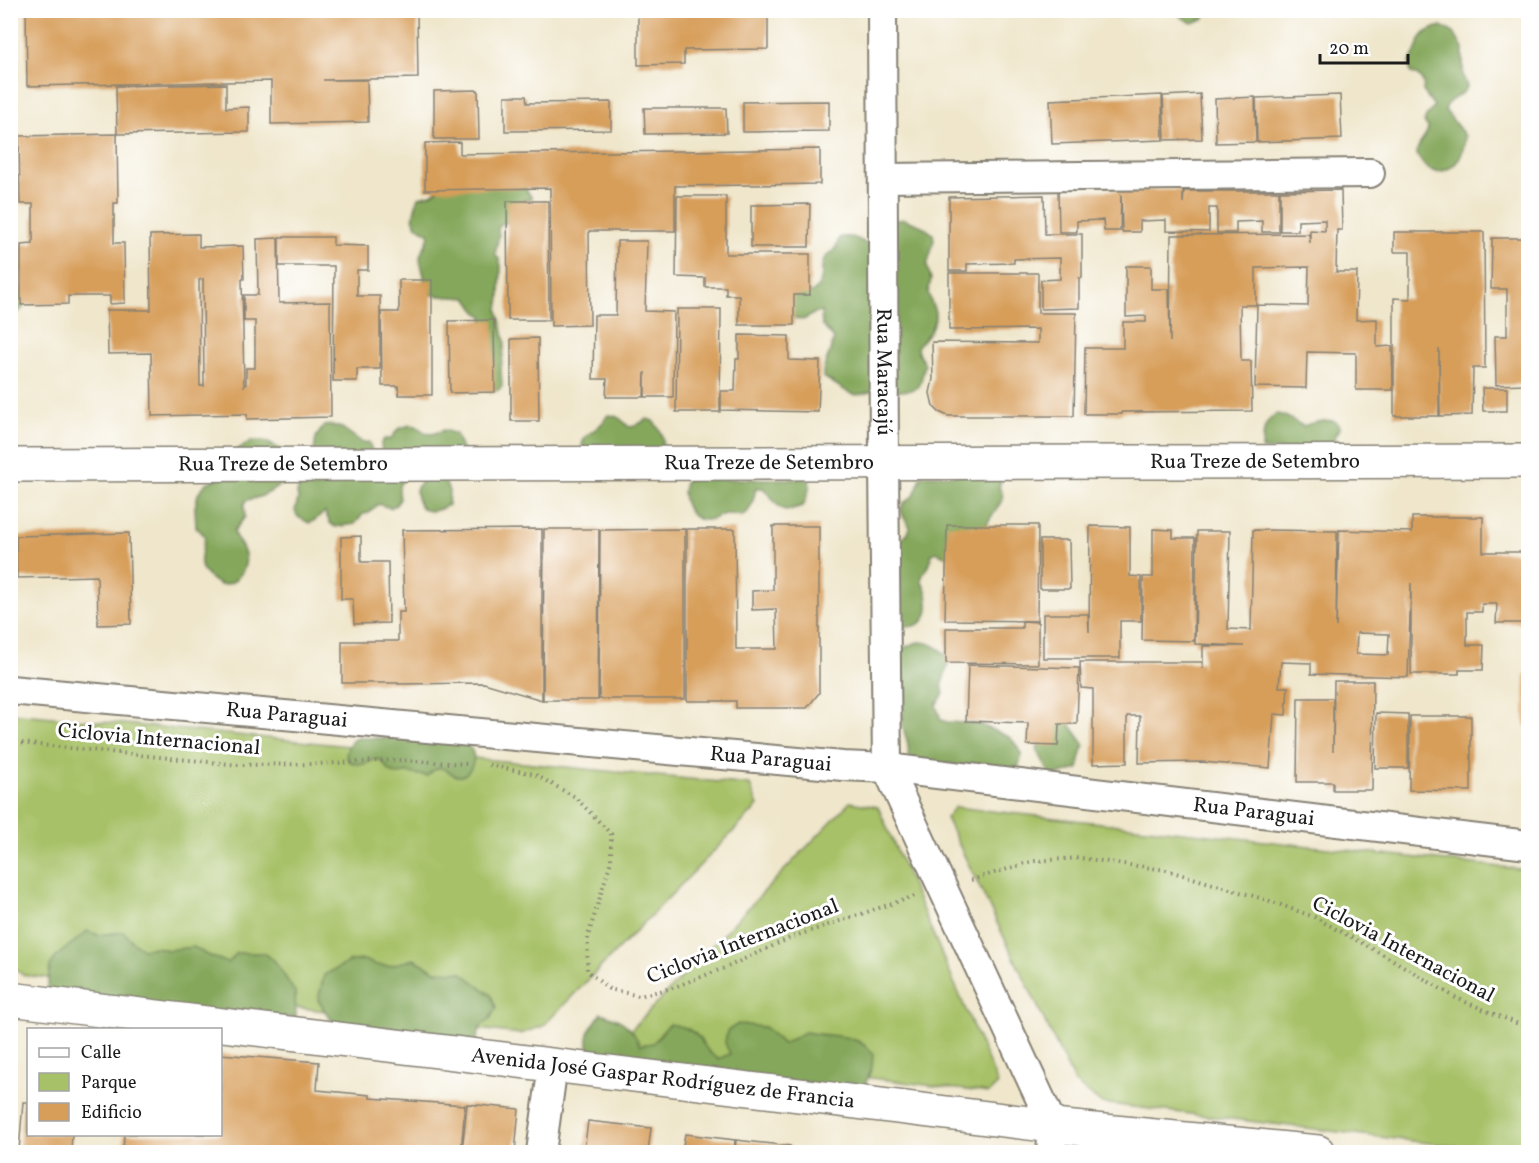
<svg xmlns="http://www.w3.org/2000/svg" width="1539" height="1163" font-family="Vollkorn,serif">
<style>
.green{fill:#a7c168;stroke:#626e42;stroke-width:1.5}
.forest{fill:#85a75c;stroke:#50623c;stroke-width:1.5}
.building{fill:#d79e5a;fill-rule:evenodd}
.lines{fill:none;stroke-linecap:round;stroke-linejoin:round}
.minor-casing{stroke:#868174;stroke-width:32}
.secondary-casing{stroke:#868174;stroke-width:36}
.path{stroke:#868174;stroke-width:4;stroke-dasharray:1.5 4.5;stroke-linecap:butt}
.minor{stroke:#fff;stroke-width:28}
.secondary{stroke:#fff;stroke-width:33}
.labels{text-anchor:middle;dominant-baseline:central;stroke-width:6;stroke-linejoin:round;paint-order:stroke}
.street-label{font-size:21px;fill:#1c1c1c;stroke:#fff}
</style>
<rect width="100%" height="100%" fill="#fff"/>
<filter id="ink" filterUnits="userSpaceOnUse"><feTurbulence type="fractalNoise" baseFrequency=".0167" numOctaves="2"/><feDisplacementMap in="SourceGraphic" scale="12" xChannelSelector="R" yChannelSelector="G"/><feConvolveMatrix kernelMatrix="1 2 1 2 8 2 1 2 1" color-interpolation-filters="sRGB"/></filter>
<filter id="wash" filterUnits="userSpaceOnUse"><feTurbulence type="fractalNoise" baseFrequency=".008" numOctaves="4" result="noise"/><feDisplacementMap in="SourceGraphic" scale="24" xChannelSelector="R" yChannelSelector="G"/><feGaussianBlur stdDeviation="1.35" result="paint"/><feColorMatrix in="noise" values="0 0 0 0 0 0 0 0 0 0 0 0 0 0 0 0 0 1.4 0 .05"/><feComposite in="paint" operator="in"/></filter>
<g filter="url(#wash)">
<rect width="100%" height="100%" fill="#efe6cb"/>
<g class="green">
<polygon points="11,713 750,785 758,806 543,1026 520,1034 23,975 11,966"/>
<polygon points="850,802 878,807 998,1084 989,1093 628,1047 625,1036"/>
<polygon points="955,807 1528,870 1528,1152 1502,1152 1101,1103 1075,1083 946,818"/>
</g>
<g class="forest">
<polygon points="1178,11 1207,11 1204,19 1192,23 1181,17"/>
<path d="M1441 26 1454 33 1463 49V75L1467 87C1460 101 1450 94 1445 110L1465 136C1464 143 1464 152 1459 159 1450 172 1431 178 1421 161 1419 159 1417 155 1417 152 1417 143 1428 138 1428 127L1424 122 1426 117 1434 106 1423 91C1425 81 1421 76 1411 73 1408 64 1410 61 1414 54 1423 35 1419 33 1441 26Z"/>
<path d="M442 187 525 188 532 198C526 201 521 201 515 203L513 221 501 224 498 229 499 235 495 254 499 259 501 265 500 298 498 310 505 342 501 368 502 387C496 392 492 394 485 391L483 316C474 312 473 305 467 298 454 296 443 298 430 294L424 283C426 274 420 267 420 258 421 248 429 244 429 233 408 224 412 216 419 197L431 194Z"/>
<path d="M904 219 922 226 933 234 934 240 927 266 931 279 928 293 935 312V319L930 331 917 347 918 353 925 364C923 371 922 382 918 387 912 393 884 391 876 391 867 391 861 397 852 394 842 390 833 382 823 377V371L834 339 822 325 821 312C814 312 813 314 807 318 794 325 788 310 782 300L806 290 812 293C829 278 817 270 825 258 827 255 831 254 833 251 836 248 838 243 839 238 853 234 863 241 873 249L892 221Z"/>
<polygon points="11,235 24,249 26,263 19,272 17,285 24,295 23,308 11,319"/>
<path d="M1276 414C1287 414 1294 423 1304 426 1310 423 1331 418 1336 422 1338 423 1339 425 1340 427L1334 437 1336 443 1330 454 1262 449C1264 432 1262 424 1276 414Z"/>
<path d="M608 415C618 415 622 420 629 427L635 426 647 419 653 421C660 429 667 439 660 449L582 448C582 434 593 433 601 424 604 422 605 418 608 415Z"/>
<path d="M330 425 342 428 363 443 369 442 373 454 382 451 381 444 384 439H391L398 429 410 425 416 426 426 433 432 434 444 430 456 434 464 455 444 479 449 491 448 505C438 511 422 516 418 501 417 498 416 493 416 491 417 487 419 484 421 481L418 476 412 474C399 483 397 483 400 499L396 505 390 508 378 504 369 513 363 514 355 524 335 527 330 523 325 512 315 520 309 523 298 517 295 511 298 499 297 493 299 487 301 482 311 473 315 444 316 437 324 426Z"/>
<path d="M251 441H264L282 450 289 474C279 489 265 497 247 500L244 504 245 517 234 531C235 539 240 542 243 549 251 566 238 585 220 585 194 569 200 563 205 536L196 527 195 507 198 494 206 483 218 478 229 455Z"/>
<path d="M922 475H1003L999 487 1002 493 1003 499 989 520 985 531 947 557 936 552 931 555C931 569 924 567 922 577 920 582 924 585 926 590 928 596 929 608 927 614 923 627 905 630 895 623L897 542 908 533 910 527 903 516 901 509 904 503 914 495Z"/>
<path d="M687 479H809L810 486 804 505C776 517 781 505 763 488H756C754 496 752 510 745 514 739 518 733 513 726 514 719 515 712 521 704 520 686 518 678 493 687 479Z"/>
<path d="M920 642C934 643 943 649 949 661L942 684 944 694 936 705 941 720 947 722 979 724 1009 737 1014 742 1021 753V759L1016 772 911 760C907 753 909 747 907 740 902 725 901 726 904 710L900 705 896 649C909 649 909 643 920 642Z"/>
<polygon points="1060,721 1069,723 1084,744 1078,769 1051,777 1037,749 1049,727"/>
<path d="M359 738H461C465 742 471 748 473 753 476 763 467 779 456 776 450 774 446 767 439 768 435 769 430 773 427 776L408 773 395 774 389 771 382 761 376 759 364 764H357L350 762 346 757C348 747 348 740 359 738Z"/>
<polygon points="87,931 98,935 124,932 133,942 143,949 156,947 168,950 194,947 205,954 228,963 237,953 263,953 274,960 295,992 296,1017 94,1023 83,1027 47,993 50,966 57,956"/>
<polygon points="414,959 436,971 461,972 491,995 496,1008 490,1019 481,1026 473,1050 400,1032 389,1027 376,1029 341,1027 331,1020 318,1000 324,975 351,961 364,960 376,965 389,966"/>
<path d="M601 1013C622 1020 630 1024 640 1045L653 1043 669 1024C683 1026 695 1030 702 1042 708 1051 709 1053 718 1059L730 1054 725 1043 727 1031 738 1024 764 1027 783 1044 805 1032C831 1038 856 1031 873 1054L872 1067 862 1093 599 1070 588 1046V1033Z"/>
</g>
<g id="blocks">
<g class="building">
<polygon points="26,10 417,10 418,78 323,80 367,80 368,122 271,124 271,81 27,86"/>
<polygon points="638,10 768,10 768,49 684,50 684,64 638,65"/>
<polygon points="226,84 226,108 249,107 249,132 117,134 116,86"/>
<polygon points="478,90 479,139 434,139 434,91"/>
<polygon points="1200,94 1202,139 1165,140 1163,96"/>
<polygon points="1162,95 1163,140 1052,144 1050,100"/>
<polygon points="1340,95 1342,139 1257,142 1256,98"/>
<polygon points="505,96 526,96 527,103 611,102 611,130 505,131"/>
<polygon points="1255,97 1256,142 1216,143 1215,99"/>
<polygon points="829,101 829,131 743,132 743,102"/>
<polygon points="644,108 726,108 727,133 645,134"/>
<polygon points="117,134 118,203 114,203 114,243 124,243 125,303 110,304 110,296 68,296 68,304 21,305 21,245 33,244 33,204 20,204 19,136"/>
<polygon points="460,142 460,154 820,149 820,184 675,186 675,231 589,231 590,325 551,326 550,188 425,190 425,143"/>
<polygon points="1183,190 1183,203 1184,191 1279,191 1279,232 1262,232 1262,221 1236,222 1236,233 1217,233 1217,208 1209,208 1209,232 1166,231 1166,220 1140,221 1140,232 1122,232 1121,194 1120,231 1104,231 1103,220 1077,221 1077,232 1059,232 1058,191"/>
<polygon points="1341,190 1342,230 1337,230 1336,272 1357,272 1356,320 1377,319 1377,347 1392,346 1393,390 1356,390 1356,353 1307,352 1306,388 1255,387 1257,305 1308,306 1309,267 1256,268 1256,305 1240,305 1241,361 1251,361 1252,411 1122,412 1122,414 1084,414 1085,348 1123,348 1123,322 1146,322 1146,316 1126,317 1126,266 1151,266 1151,289 1169,289 1170,342 1171,235 1309,234 1310,243 1310,230 1325,231 1325,220 1298,221 1298,231 1280,231 1280,191"/>
<polygon points="1044,195 1045,234 1082,234 1082,278 1079,278 1079,308 1041,309 1041,280 1060,279 1060,258 1014,259 1014,263 967,264 967,271 949,271 949,197"/>
<polygon points="677,196 726,196 726,254 810,254 810,295 794,295 794,325 739,325 739,295 726,295 726,287 705,287 705,278 676,277"/>
<polygon points="507,201 548,201 549,320 508,320"/>
<polygon points="810,204 809,247 751,247 751,205"/>
<polygon points="1394,232 1484,232 1485,368 1473,368 1472,415 1440,416 1439,349 1439,416 1394,416 1394,298 1410,299 1410,252 1394,252"/>
<path d="M199 234V247L243 246 244 279H242L244 386 246 385V368H255V321H244V295H258L257 239 278 238 279 303 330 302 331 417 247 419V414L152 416 151 353 108 354 107 310H151L150 235ZM203 279 204 386H200L199 280Z"/>
<polygon points="1526,235 1528,235 1528,401 1526,401 1526,384 1496,385 1495,336 1507,336 1507,289 1491,289 1492,238 1525,238 1526,291"/>
<polygon points="279,237 333,237 333,245 368,246 368,270 357,270 357,296 380,296 380,369 357,369 357,381 333,381 334,266 279,266"/>
<polygon points="617,241 647,241 645,311 674,312 673,397 645,397 645,372 644,397 606,397 607,379 593,379 594,315 616,315"/>
<polygon points="949,273 1038,273 1038,313 1076,313 1074,416 948,416 939,412 933,406 930,393 933,379 932,342 1038,343 1038,329 949,330"/>
<polygon points="399,280 432,280 432,395 399,395 398,386 382,386 381,312 399,312"/>
<polygon points="677,309 721,309 720,412 676,412"/>
<polygon points="494,320 495,392 450,393 449,321"/>
<polygon points="739,335 789,336 789,360 820,361 818,412 721,410 721,391 735,391 736,359 739,359"/>
<polygon points="538,338 539,421 511,421 511,339"/>
<polygon points="1482,388 1507,388 1507,411 1483,411"/>
<path d="M1412 517H1483V552H1528L1527 623H1496L1497 604H1482V612H1467V645H1484L1483 670H1459V674H1411V583L1408 677 1311 674V663L1281 662 1279 687H1288L1286 715 1274 714 1270 768 1202 762 1139 763 1140 716H1127V763L1093 764V689L1081 688 1080 662H1202L1203 669V646H1244L1195 644 1197 531H1230L1228 629 1251 630 1253 530 1337 531 1336 627 1339 530 1412 532ZM1357 633 1389 634 1388 655 1356 654Z"/>
<polygon points="947,525 1038,525 1037,621 945,620"/>
<polygon points="773,526 819,526 819,693 807,708 736,708 736,701 687,701 687,529 735,529 736,649 777,649 776,609 752,610 752,591 773,590"/>
<polygon points="1090,526 1130,527 1130,576 1141,577 1141,621 1120,621 1120,658 1043,658 1043,614 1088,614 1089,632"/>
<polygon points="542,529 542,700 484,683 398,684 398,683 342,683 342,641 398,641 398,612 404,612 402,530"/>
<polygon points="544,529 599,529 598,700 543,700"/>
<polygon points="685,529 685,699 599,699 600,530"/>
<polygon points="1153,529 1173,530 1173,538 1195,538 1194,641 1142,640 1143,577 1153,577"/>
<polygon points="129,533 131,624 98,625 97,576 17,578 16,536"/>
<polygon points="361,536 361,562 388,562 389,623 354,624 353,599 341,599 341,537"/>
<polygon points="1040,540 1069,540 1070,589 1040,589"/>
<polygon points="1022,621 1038,622 1038,664 946,663 946,628 1022,628"/>
<polygon points="968,665 1079,668 1077,724 1059,724 1058,746 1027,745 1028,723 966,721"/>
<polygon points="1525,673 1528,673 1528,726 1524,726"/>
<polygon points="1334,681 1373,681 1372,790 1333,790 1333,782 1297,782 1298,698 1333,698 1333,751"/>
<polygon points="1376,713 1408,714 1408,768 1375,768"/>
<polygon points="1410,716 1471,716 1471,791 1409,790"/>
<polygon points="220,1054 319,1062 317,1090 370,1095 370,1098 465,1105 461,1152 123,1152 124,1134 220,1134"/>
<polygon points="23,1102 28,1102 28,1134 72,1134 71,1152 26,1152 26,1151 19,1151"/>
<polygon points="467,1104 519,1109 515,1152 462,1152"/>
<polygon points="588,1121 651,1128 648,1152 584,1152"/>
<polygon points="685,1134 735,1140 734,1152 682,1152"/>
<polygon points="736,1140 790,1146 790,1152 735,1152"/>
</g>
</g>
</g>
<g filter="url(#ink)">
<use href="#blocks" fill-opacity="0" stroke="#868174" stroke-width="1.5"/>
<g class="lines">
<defs>
<g id="minor">
<path id="s1" d="M882 10 884 463 887 768 1053 1126 1051 1152"/>
<polyline points="883,178 1370,173"/>
<path id="s2" d="M10 690 843 766 887 768 1528 845"/>
<polyline points="541,1152 553,1065"/>
</g>
<g id="secondary">
<path id="s3" d="M10 465 1528 461"/>
<path id="s4" d="M10 999 1053 1126 1318 1152"/>
</g>
</defs>
<use href="#minor" class="minor-casing"/>
<use href="#secondary" class="secondary-casing"/>
<g class="path">
<polyline points="10,742 239,765 317,764 398,760 467,764"/>
<polyline points="489,765 534,774 575,797 611,834 611,861 588,936 587,971 609,989 639,996 672,988 727,967 792,937 915,896"/>
<polyline points="971,880 1034,861 1080,858 1166,870 1270,901 1314,917 1393,960 1456,998 1528,1028"/>
</g>
<use href="#minor" class="minor"/>
<use href="#secondary" class="secondary"/>
</g>
</g>
<g class="labels">
<g class="street-label">
<text stroke="none"><textPath href="#s1" startOffset="362">Rua Maracajú</textPath></text>
<text stroke="none"><textPath href="#s3" startOffset="1245">Rua Treze de Setembro</textPath></text>
<text stroke="none"><textPath href="#s3" startOffset="759">Rua Treze de Setembro</textPath></text>
<text stroke="none"><textPath href="#s3" startOffset="273">Rua Treze de Setembro</textPath></text>
<text stroke="none"><textPath href="#s2" startOffset="278">Rua Paraguai</textPath></text>
<text transform="translate(159 740) rotate(5)">Ciclovia Internacional</text>
<text stroke="none"><textPath href="#s2" startOffset="764">Rua Paraguai</textPath></text>
<text stroke="none"><textPath href="#s2" startOffset="1250">Rua Paraguai</textPath></text>
<text transform="translate(743 942) rotate(-21)">Ciclovia Internacional</text>
<text transform="translate(1403 950) rotate(28)">Ciclovia Internacional</text>
<text stroke="none"><textPath href="#s4" startOffset="658">Avenida José Gaspar Rodríguez de Francia</textPath></text>
</g>
</g>
<rect width="1539" height="1163" fill="none" stroke="#fff" stroke-width="36"/>
<rect x="27" y="1028" width="195" height="108" fill="#ffffff" stroke="#a4a4a4" stroke-width="1.5"/>
<rect x="39" y="1048" width="30" height="9" fill="#ffffff" stroke="#a4a4a4" stroke-width="1.5"/>
<text x="81" y="1058" font-size="18" fill="#1c1c1c">Calle</text>
<rect x="39" y="1073" width="30" height="18" fill="#a7c168" stroke="#a4a4a4" stroke-width="1.5"/>
<text x="81" y="1088" font-size="18" fill="#1c1c1c">Parque</text>
<rect x="39" y="1103" width="30" height="18" fill="#d79e5a" stroke="#a4a4a4" stroke-width="1.5"/>
<text x="81" y="1118" font-size="18" fill="#1c1c1c">Edificio</text>
<path d="M1320 54v9h88v-9" fill="none" stroke="#1c1c1c" stroke-width="3"/>
<text x="1329" y="54" font-size="18" fill="#1c1c1c" stroke="#ffffff" stroke-width="4.5" paint-order="stroke">20 m</text>
</svg>
